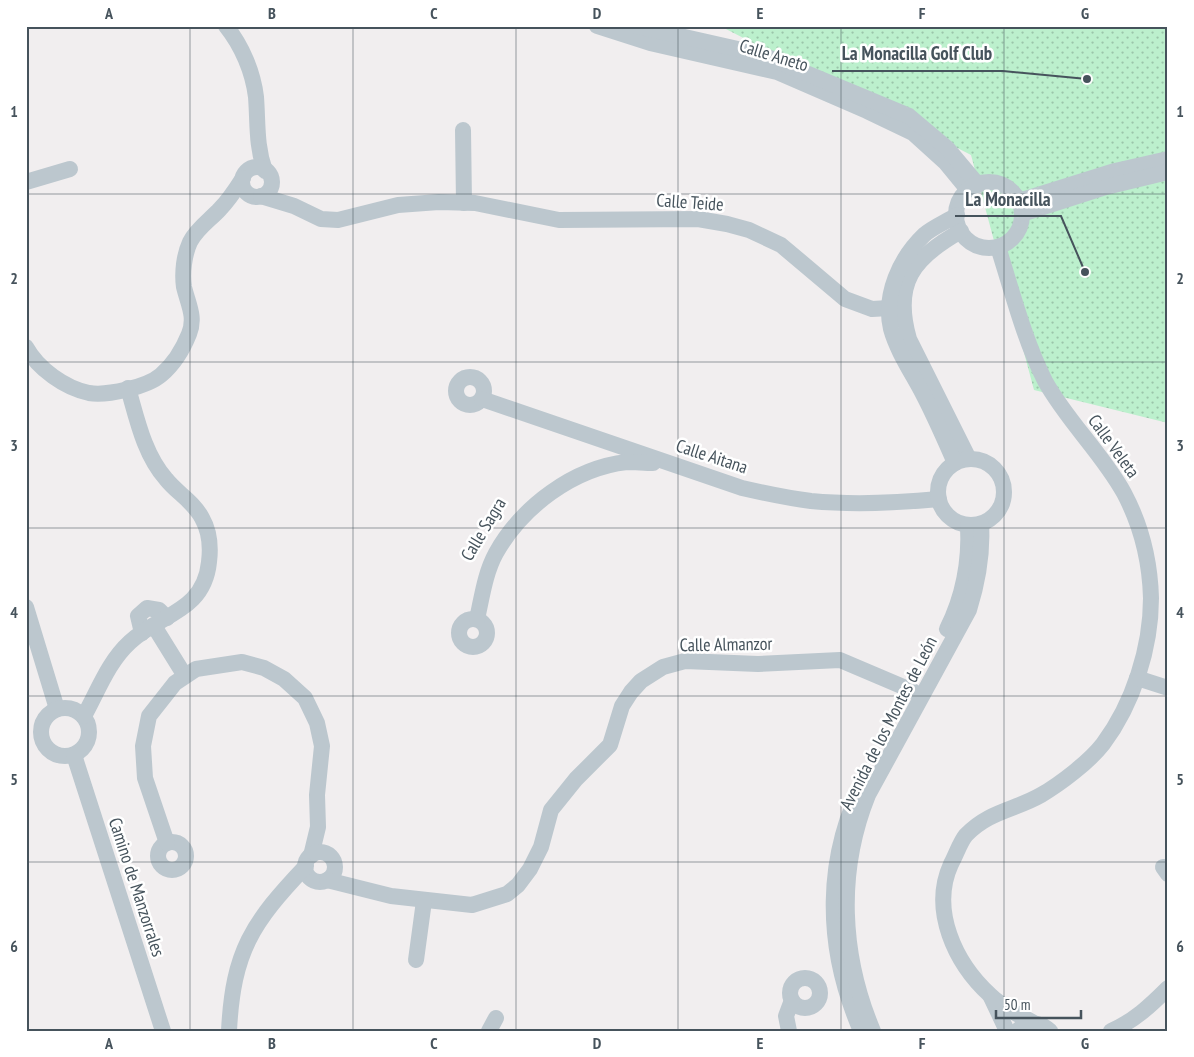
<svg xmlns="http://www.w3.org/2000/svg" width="1194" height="1057" font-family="'PT Sans Narrow',sans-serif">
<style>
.grass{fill:url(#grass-dots)}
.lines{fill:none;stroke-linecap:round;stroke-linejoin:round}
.minor{stroke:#bcc7ce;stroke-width:16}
.grid{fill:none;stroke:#46535c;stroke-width:1;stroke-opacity:0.55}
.labels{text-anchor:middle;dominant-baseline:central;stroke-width:5;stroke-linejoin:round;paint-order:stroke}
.street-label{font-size:18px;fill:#46535c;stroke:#fff}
.leader{fill:none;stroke:#46535c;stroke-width:2}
.callout-dot{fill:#46535c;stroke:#fff;stroke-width:2}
.callout-label{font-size:19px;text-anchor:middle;font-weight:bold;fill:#46535c;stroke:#fff;stroke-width:5;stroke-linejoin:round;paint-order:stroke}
.neatline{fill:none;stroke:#46535c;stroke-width:2}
.grid-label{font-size:16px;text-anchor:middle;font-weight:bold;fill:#46535c}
</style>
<defs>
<pattern id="grass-dots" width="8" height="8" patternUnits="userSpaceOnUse" patternTransform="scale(1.25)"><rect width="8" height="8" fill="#bcf0cd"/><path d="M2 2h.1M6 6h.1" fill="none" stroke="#9bc5aa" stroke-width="1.8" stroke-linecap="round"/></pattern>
</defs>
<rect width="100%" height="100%" fill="#f1eeef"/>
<polygon class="grass" points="720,26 1168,26 1168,423 1034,390 971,155"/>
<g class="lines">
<g class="minor">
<path d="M226 26C242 46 253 72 256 97 258 123 256 146 265 171"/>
<polyline points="597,26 650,43 777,72 867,111 913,133 945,162 968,190"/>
<polyline points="636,26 760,54 909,116 947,148 978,185"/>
<polyline points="463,130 464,203"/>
<circle cx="257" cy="182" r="15"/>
<polyline points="26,182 70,169"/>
<circle cx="989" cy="215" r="33"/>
<polyline points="261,196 294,206 321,219 338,220 398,205 439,202 475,203 559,220 698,219 727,224 749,230 781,245 845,299 872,309 889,308"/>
<polyline points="1019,201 1115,171 1168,159"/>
<polyline points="1022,214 1106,187 1168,172"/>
<path d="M961 231C913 258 893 283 909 339L969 459"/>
<path d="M998 247C1012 291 1024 339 1045 381 1067 421 1102 453 1124 493 1141 525 1150 562 1151 598 1151 648 1133 704 1103 744 1089 762 1060 784 1041 795 1015 810 989 811 966 835 960 842 956 855 951 864 930 910 955 963 990 995 1002 1007 1019 1015 1034 1023"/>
<path d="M26 347C38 369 65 388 89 393 107 396 147 387 161 375 174 364 183 349 189 334 196 317 188 304 184 287 182 273 184 255 190 242 197 228 210 220 220 209 229 200 236 189 243 178"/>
<circle cx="470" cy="391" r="14"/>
<path d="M482 399 742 488C764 493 787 498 811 501 853 505 897 503 939 499"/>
<circle cx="971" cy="492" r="33"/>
<path d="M955 463C945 440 935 417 923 394 912 373 897 351 891 329 883 295 900 258 924 235 933 227 946 222 957 215"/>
<polyline points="26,607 57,709"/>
<circle cx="473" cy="633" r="14"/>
<path d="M477 619C482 597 485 573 496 553 522 507 573 468 627 462 635 462 645 463 653 463"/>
<polyline points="154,626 185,676"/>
<path d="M947 629C964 595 970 562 968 525"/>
<polyline points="142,633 138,616 147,608 159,610 167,618"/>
<polyline points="1137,678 1168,688"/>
<circle cx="65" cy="732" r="24"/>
<path d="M84 716C98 691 108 662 130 642 160 614 204 612 209 562 211 546 210 532 202 518 193 501 177 493 166 479 144 454 137 419 128 388"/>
<polyline points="74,755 163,1031"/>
<circle cx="172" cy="856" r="14"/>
<polyline points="167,843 145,778 143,746 149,716 175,683 196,669 242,662 264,668 284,679 305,698 317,723 322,746 317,795 318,827 311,856"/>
<circle cx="320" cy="867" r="15"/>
<polyline points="1163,867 1168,874"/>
<polyline points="327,880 391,896 472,905 507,894 518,885 530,869 541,847 551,810 576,779 610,745 622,706 631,692 641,681 663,667 685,661 758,664 840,660 913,691"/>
<polyline points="416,960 424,901"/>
<circle cx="805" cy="993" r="15"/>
<polyline points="991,997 1007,1031"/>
<path d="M229 1031C233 951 252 923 306 866"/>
<polyline points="489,1031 496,1018"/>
<polyline points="789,1031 786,1016 792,1000"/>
<path d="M861 1031C824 946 823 855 868 773"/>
<path d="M873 1031C841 955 837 872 868 795L969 610C978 581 983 554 981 524"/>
<path d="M1017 1031C1027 1021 1039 1021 1050 1031"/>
<path d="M1111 1031C1134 1021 1150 1006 1168 988"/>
</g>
</g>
<path class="grid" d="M190 26V1031M353 26V1031M516 26V1031M678 26V1031M841 26V1031M1004 26V1031M26 194H1168M26 362H1168M26 528H1168M26 696H1168M26 862H1168"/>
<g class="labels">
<g class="street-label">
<text transform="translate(774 55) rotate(17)">Calle Aneto</text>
<text transform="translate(690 202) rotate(4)">Calle Teide</text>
<text transform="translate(1114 446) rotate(54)">Calle Veleta</text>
<text transform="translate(712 456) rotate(18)">Calle Aitana</text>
<text transform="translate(483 529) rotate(-59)">Calle Sagra</text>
<text transform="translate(726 644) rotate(-1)">Calle Almanzor</text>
<text transform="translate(888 723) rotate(-63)">Avenida de los Montes de León</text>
<text transform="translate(137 887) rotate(72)">Camino de Manzorrales</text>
</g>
</g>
<path class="leader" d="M1087 79L1003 71H832M1085 272L1061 216H955"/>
<g class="callout-dot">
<circle cx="1087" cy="79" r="5"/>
<circle cx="1085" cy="272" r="5"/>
</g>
<g class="callout-label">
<text x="917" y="60">La Monacilla Golf Club</text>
<text x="1008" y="206">La Monacilla</text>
</g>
<rect width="1194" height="1057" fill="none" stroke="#ffffff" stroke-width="55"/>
<path d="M996 1010v8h85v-8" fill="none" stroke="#46535c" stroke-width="2.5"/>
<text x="1004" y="1010" font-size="15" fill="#46535c" stroke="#ffffff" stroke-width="4" paint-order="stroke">50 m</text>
<rect x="28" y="28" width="1138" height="1002" class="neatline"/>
<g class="grid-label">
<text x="109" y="19">A</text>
<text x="272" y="19">B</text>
<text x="434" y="19">C</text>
<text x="597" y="19">D</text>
<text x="760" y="19">E</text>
<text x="922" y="19">F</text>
<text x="1085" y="19">G</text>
<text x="14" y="117">1</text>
<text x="1180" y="117">1</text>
<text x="14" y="284">2</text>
<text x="1180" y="284">2</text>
<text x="14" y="451">3</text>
<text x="1180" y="451">3</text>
<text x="14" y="618">4</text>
<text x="1180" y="618">4</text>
<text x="14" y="785">5</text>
<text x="1180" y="785">5</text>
<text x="14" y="952">6</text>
<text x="1180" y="952">6</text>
<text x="109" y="1049">A</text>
<text x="272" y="1049">B</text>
<text x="434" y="1049">C</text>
<text x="597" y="1049">D</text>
<text x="760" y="1049">E</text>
<text x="922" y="1049">F</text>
<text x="1085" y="1049">G</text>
</g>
</svg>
